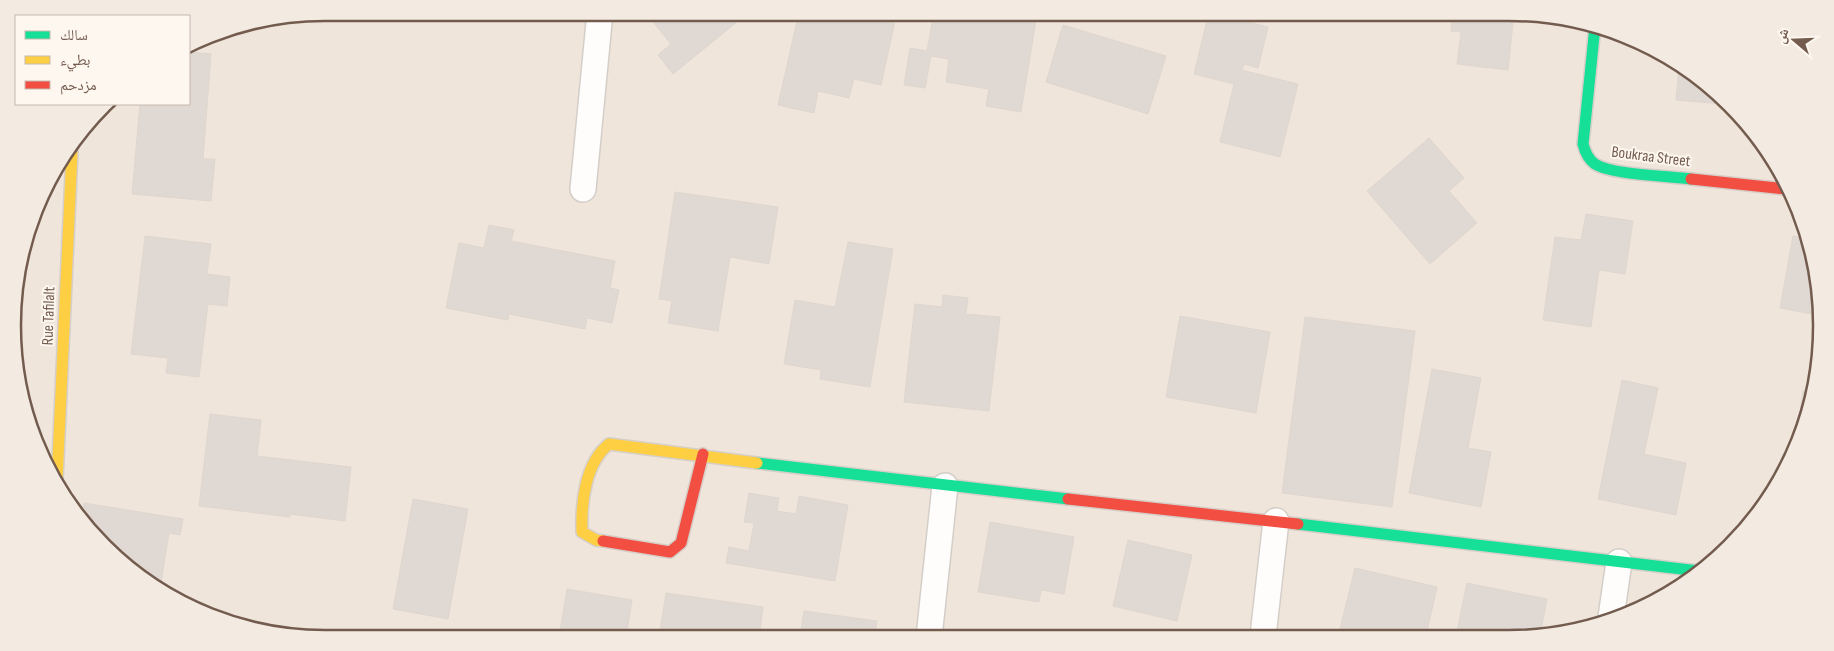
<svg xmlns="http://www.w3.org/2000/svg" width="1834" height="651" font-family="'Sofia Sans Condensed','Noto Naskh Arabic',sans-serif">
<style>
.residential{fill:#efe5db}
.building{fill:#e0d8d2;stroke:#dfd6cf}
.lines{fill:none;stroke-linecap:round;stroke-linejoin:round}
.street-casing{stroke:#d4cec8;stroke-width:28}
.fast-casing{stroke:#d6cfc9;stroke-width:14}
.slow-casing{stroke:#d6cfc9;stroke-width:14}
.jam-casing{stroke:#d6cfc9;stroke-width:14}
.street{stroke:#fefdfc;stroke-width:25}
.fast{stroke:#16e098;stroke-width:11}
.slow{stroke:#ffcf43;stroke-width:11}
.jam{stroke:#f24e42;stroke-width:11}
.labels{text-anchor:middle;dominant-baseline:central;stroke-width:4;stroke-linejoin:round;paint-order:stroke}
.street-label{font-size:16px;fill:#735b4e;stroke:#fef7ef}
.rim{fill:none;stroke:#735b4e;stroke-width:2.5}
</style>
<rect width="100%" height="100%" fill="#f7f2ed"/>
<polygon class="residential" points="326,12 1508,12 1589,23 1699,77 1779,169 1819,284 1811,406 1779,482 1715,561 1647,606 1550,636 326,638 245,628 151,586 65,500 23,406 15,285 45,187 109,104 189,104 189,47 206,36"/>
<g class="building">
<polygon points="645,12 730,12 737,22 673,74 658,55 671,44"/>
<polygon points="799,12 897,12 881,85 854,79 849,98 818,91 814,113 778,105"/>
<polygon points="934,12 992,12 1036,20 1021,112 986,106 989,89 946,82 949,59 931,56 925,88 904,85 910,48 927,51"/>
<polygon points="1209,12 1268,27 1258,68 1244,64 1242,70 1298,84 1280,157 1220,142 1234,84 1194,74"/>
<polygon points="1453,12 1514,13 1508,70 1457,64 1461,32 1451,31"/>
<polygon points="1063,25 1166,56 1148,114 1046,82"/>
<polygon points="189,52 211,54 203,159 215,159 211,201 132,194 140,104 189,104"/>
<polygon points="1679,67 1699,77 1723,104 1676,100"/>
<polygon points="1429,138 1464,178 1449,191 1477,223 1430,264 1367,191"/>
<polygon points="675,192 778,207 769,264 730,257 718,331 668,323 672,301 659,299"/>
<polygon points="1586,214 1633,221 1625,274 1599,270 1591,327 1543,320 1555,237 1581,240"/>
<polygon points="489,225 514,230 511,241 615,261 610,288 619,290 612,323 587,318 585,329 509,314 508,320 446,308 459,243 484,248"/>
<polygon points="145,236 211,244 207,274 230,277 227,306 208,304 199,377 166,373 168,358 131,354"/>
<polygon points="1793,236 1803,238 1819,284 1817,315 1780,308"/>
<polygon points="848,242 893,249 870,387 820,379 821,370 784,364 795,300 835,307"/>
<polygon points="943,295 968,298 966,314 1000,317 989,411 904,402 915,304 942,307"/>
<polygon points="1180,316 1270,332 1256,413 1166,397"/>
<polygon points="1305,317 1415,331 1392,507 1282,493"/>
<polygon points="1432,369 1481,378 1468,448 1491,452 1481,507 1409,493"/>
<polygon points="1622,380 1658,388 1644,454 1686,463 1676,515 1598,499"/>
<polygon points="1803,391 1812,392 1811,406 1796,443"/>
<polygon points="210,414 261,420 257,456 351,467 345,521 290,514 290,517 199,506"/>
<polygon points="749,493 779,498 777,511 796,514 799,496 848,505 835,581 726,563 729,547 749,551 754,523 744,522"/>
<polygon points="413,499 468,509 448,619 393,609"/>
<polygon points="84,503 183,519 180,535 169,533 160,589 151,586 82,516"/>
<polygon points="990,522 1074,537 1064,594 1041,590 1039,602 978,592"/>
<polygon points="1128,540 1192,555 1177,621 1113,606"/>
<polygon points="1355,568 1437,587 1426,636 1370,636 1340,629"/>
<polygon points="1467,583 1547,599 1540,636 1456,636"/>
<polygon points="567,589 632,600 626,638 559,638"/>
<polygon points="666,593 763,607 759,638 659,638"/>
<polygon points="804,611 877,621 874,637 800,637"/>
</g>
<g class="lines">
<defs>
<g id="street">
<polyline points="583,189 600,12"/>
<polyline points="1611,617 1619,562"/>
<polyline points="1263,636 1276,521"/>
<polyline points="929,637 945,486"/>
</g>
<g id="fast">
<path d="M1595 26 1583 144C1585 152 1588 159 1595 164 1612 175 1669 176 1691 179"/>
<polyline points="757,463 1068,499"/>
<polyline points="1298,524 1699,571"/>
</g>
<g id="slow">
<polyline points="57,481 72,152"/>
<path d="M603 541 596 540 582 532C581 503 585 463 609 444L757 463"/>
</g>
<g id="jam">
<polyline points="1691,179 1786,189"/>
<polyline points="1068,499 1298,524"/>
<polyline points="603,541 670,552 681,543 703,454"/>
</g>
</defs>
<use href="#street" class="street-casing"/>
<use href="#fast" class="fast-casing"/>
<use href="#slow" class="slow-casing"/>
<use href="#jam" class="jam-casing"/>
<use href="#street" class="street"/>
<use href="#fast" class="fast"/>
<use href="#slow" class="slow"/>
<use href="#jam" class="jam"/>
</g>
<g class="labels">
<g class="street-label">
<text transform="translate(1651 157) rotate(7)">Boukraa Street</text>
<text transform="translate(49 316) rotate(-88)">Rue Tafilalt</text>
</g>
</g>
<path d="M0 0H1834V651H0ZM325 21H1509A304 304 0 0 1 1813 325V326A304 304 0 0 1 1509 630H325A304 304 0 0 1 21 326V325A304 304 0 0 1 325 21Z" fill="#f3ebe2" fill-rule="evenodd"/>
<path class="rim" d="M325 21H1509A304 304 0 0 1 1813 325V326A304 304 0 0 1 1509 630H325A304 304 0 0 1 21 326V325A304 304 0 0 1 325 21Z"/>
<rect x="15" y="15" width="175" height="90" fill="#fef7ef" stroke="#c6b9af"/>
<rect x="25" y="31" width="25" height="8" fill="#16e098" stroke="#c6b9af"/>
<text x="60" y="40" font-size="15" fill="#735b4e">سالك</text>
<rect x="25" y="56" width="25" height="8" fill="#ffcf43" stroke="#c6b9af"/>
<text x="60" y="65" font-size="15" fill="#735b4e">بطيء</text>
<rect x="25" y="81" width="25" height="8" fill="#f24e42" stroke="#c6b9af"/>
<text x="60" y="90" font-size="15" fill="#735b4e">مزدحم</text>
<g transform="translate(1794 40) rotate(289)" stroke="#fef7ef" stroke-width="4" paint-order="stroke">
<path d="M0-4L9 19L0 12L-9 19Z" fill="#735b4e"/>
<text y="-8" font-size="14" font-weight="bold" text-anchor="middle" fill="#735b4e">ش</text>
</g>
</svg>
